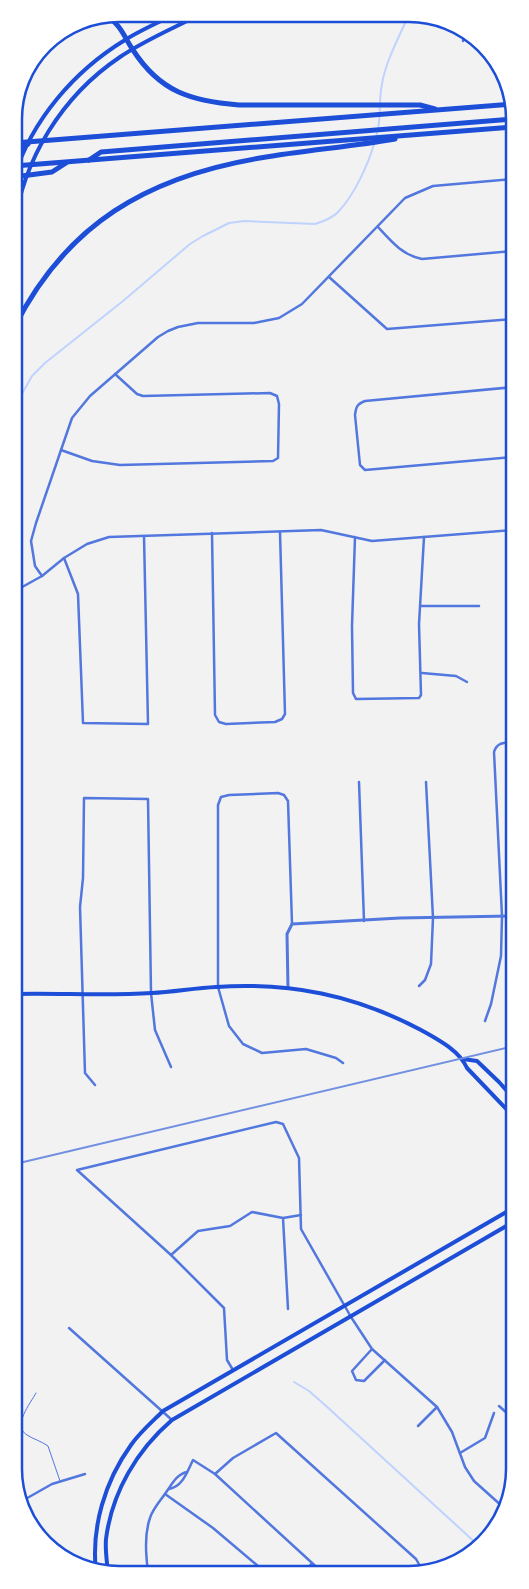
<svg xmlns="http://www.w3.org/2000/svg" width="529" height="1589" font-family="Inter,sans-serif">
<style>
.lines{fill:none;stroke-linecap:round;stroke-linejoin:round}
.stream{stroke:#bfd3fe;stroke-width:2}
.service{stroke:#5277de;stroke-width:1}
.minor{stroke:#5277de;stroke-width:2.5}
.tertiary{stroke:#5277de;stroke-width:3}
.secondary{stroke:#1d4ed8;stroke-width:4}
.motorway{stroke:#1d4ed8;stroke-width:5}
.rail{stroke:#7290e2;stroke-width:2}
.rim{fill:none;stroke:#1d4ed8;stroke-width:2.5}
</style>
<rect width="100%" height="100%" fill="#f2f2f2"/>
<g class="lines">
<g class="stream">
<path d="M376 137C382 120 378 102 382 84 386 60 399 38 408 16"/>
<path d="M14 408 32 376 45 363 123 301 190 244 203 236 229 223 244 221 315 224C324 221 333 218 339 211 354 195 368 165 374 144"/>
<polyline points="294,1382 309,1391 325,1405 478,1545"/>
</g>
<path class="service" d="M36 1393C30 1404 12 1426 27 1435 33 1439 41 1441 48 1446L60 1481"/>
<g class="minor">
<polyline points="463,41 464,34"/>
<path d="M378 227C391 241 402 255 422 259L513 251"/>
<polyline points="329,277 387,329 513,319"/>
<path d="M514 387 365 401C357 404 356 407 355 415L360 465 365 470 514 457"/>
<polyline points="61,450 92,461 120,465 273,461 278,458 279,404 277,396 270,393 143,396 137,394 115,374"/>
<polyline points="212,533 215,715 219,722 226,724 275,722 282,719 285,714 280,532"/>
<polyline points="355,537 352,626 353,693 356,699 419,698 421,695 419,624 424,537"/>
<polyline points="64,558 78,594 83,723 148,724 144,536"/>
<polyline points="42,576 35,566 31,541 36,523 72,418 90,396 158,337 168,331 178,327 198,323 254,323 279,318 302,304 405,198 433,186 513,179"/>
<polyline points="15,591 42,576 64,558 87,544 109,537 321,530 372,541 514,530"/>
<polyline points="421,606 479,606"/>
<polyline points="422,673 456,676 467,682"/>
<polyline points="359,782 364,921"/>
<polyline points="15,846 15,860"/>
<polyline points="292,924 288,801 284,795 278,793 229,795 221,797 218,805 218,987 229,1026 243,1044 262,1053 306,1049 336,1058 343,1063"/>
<polyline points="419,986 425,980 431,964 433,918 426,782"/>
<path d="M485 1021 491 1004 501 956 502 916 494 752C497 742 504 743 514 742"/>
<polyline points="95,1085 85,1073 80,907 83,878 84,798 148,799 151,993 155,1030 171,1067"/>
<polyline points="15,1109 19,1129 15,1130"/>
<polyline points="283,1218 301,1215"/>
<polyline points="171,1255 198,1231 230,1226 252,1212 283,1218 288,1309"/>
<polyline points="69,1328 172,1420"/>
<polyline points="372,1349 352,1371 356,1380 364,1381 385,1360"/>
<polyline points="233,1370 227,1360 224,1308 171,1255 77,1170 276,1122 283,1124 299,1158 301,1229 351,1317 372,1349 437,1407 452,1432 465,1467 474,1481 503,1507"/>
<polyline points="499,1406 509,1415 515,1409"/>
<polyline points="418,1426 437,1407"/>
<polyline points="460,1453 485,1438 494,1413"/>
<polyline points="215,1474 233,1458 276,1433 416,1559 424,1573"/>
<path d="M169 1489C183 1486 187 1472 193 1460L215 1474 323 1573"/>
<polyline points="165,1494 213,1528 258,1566 257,1573"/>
<polyline points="22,1501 52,1484 85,1474"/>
<path d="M148 1573C146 1555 144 1535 150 1518 153 1508 162 1499 167 1491 172 1484 177 1474 187 1472"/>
<polyline points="304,1573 312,1563"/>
</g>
<polyline class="tertiary" points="288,988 287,934 292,924 400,918 514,916"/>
<g class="secondary">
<path d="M14 177C32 120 74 71 125 40 141 30 159 22 176 14"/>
<path d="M14 228C23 159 62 96 120 57 145 40 174 28 201 14"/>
<path d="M15 994C61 993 107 996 152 993 173 992 195 988 216 987 290 982 355 995 421 1030 437 1039 459 1050 467 1068L515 1118"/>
<polyline points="463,1059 477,1061 499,1082 515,1100"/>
<path d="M96 1572C91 1527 105 1481 131 1445 140 1432 152 1422 163 1411L515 1207"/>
<path d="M108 1573C107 1562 105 1550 106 1539 112 1492 137 1450 172 1420L515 1221"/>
</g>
<g class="motorway">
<path d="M107 16C120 24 125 38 133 50 160 92 191 101 239 105H420L435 109"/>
<polyline points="14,143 513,104"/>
<polyline points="89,160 101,152 513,119"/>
<polyline points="14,163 21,148 28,144"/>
<polyline points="14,166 513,127"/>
<polyline points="14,177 52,172 66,163"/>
<path d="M14 328C66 224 147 177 260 158 305 150 350 147 395 139"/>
</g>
<polyline class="rail" points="15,1164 514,1046"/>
</g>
<path d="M0 0H529V1589H0ZM119 22H409A97 97 0 0 1 506 119V1469A97 97 0 0 1 409 1566H119A97 97 0 0 1 22 1469V119A97 97 0 0 1 119 22Z" fill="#fff" fill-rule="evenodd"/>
<path class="rim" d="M119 22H409A97 97 0 0 1 506 119V1469A97 97 0 0 1 409 1566H119A97 97 0 0 1 22 1469V119A97 97 0 0 1 119 22Z"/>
</svg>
